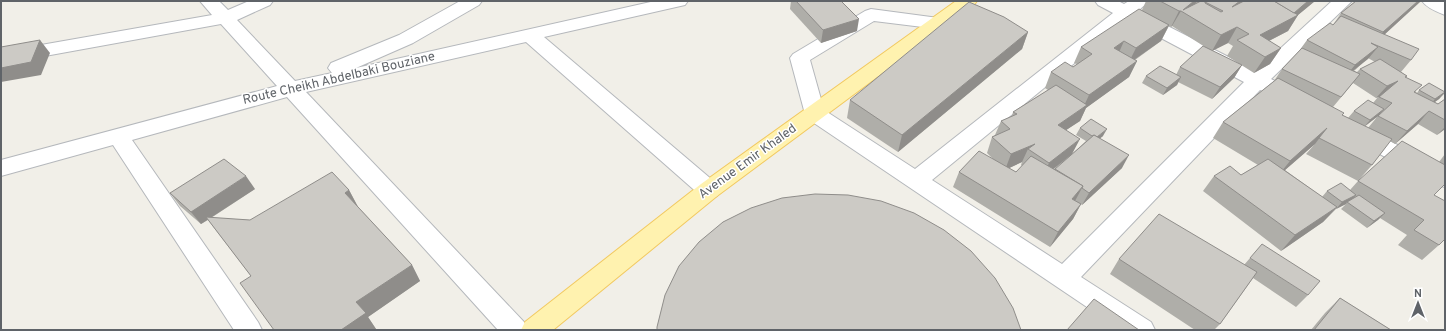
<svg xmlns="http://www.w3.org/2000/svg" width="1446" height="331" font-family="Overpass,sans-serif">
<style>
.lines{fill:none;stroke-linecap:round;stroke-linejoin:round}
.minor-casing{stroke:#b5b8bc;stroke-width:2}
.major-casing{stroke:#f2c960;stroke-width:2}
.minor{fill:#fff;fill-rule:evenodd}
.major{fill:#fff2af;fill-rule:evenodd}
.wall{fill:#afaea9;fill-rule:evenodd}
.shaded-wall{fill:#8f8d8a}
.building{fill:#cccac5;stroke:#8f8d8a;fill-rule:evenodd}
.labels{text-anchor:middle;dominant-baseline:central;stroke-width:3;stroke-linejoin:round;paint-order:stroke}
.street-label{font-size:13px;fill:#5f6368;stroke:#fff}
</style>
<rect width="100%" height="100%" fill="#f1efe8"/>
<g class="lines">
<defs>
<g id="minor">
<polygon points="200,1 219,1 228,10 249,1 273,1 270,5 237,20 295,81 332,73 328,68 331,63 399,35 460,1 482,1 479,5 413,43 356,68 655,1 688,1 685,5 544,37 717,184 720,190 717,196 709,199 701,196 526,42 306,92 524,322 528,330 498,330 287,97 132,140 258,322 262,330 234,330 113,145 1,176 1,160 277,86 221,24 1,64 1,52 212,15"/>
<path d="M1095 1H1118L1124 4 1129 1H1149L1138 11 1256 71 1332 1H1352L1271 79 1277 82 1280 87 1277 92 1270 94 1260 90 1081 277 1151 322 1155 330H1121L808 119 805 114 790 58 793 54 865 11 871 9 946 19 948 23 946 27 939 29 874 21 810 60 824 110 915 169 1113 13 1098 5ZM1127 20 1244 82 1062 264 932 180Z"/>
<path d="M1422 1H1445V15C1437 12 1427 8 1422 1Z"/>
<polygon points="1359,126 1366,129 1445,169 1445,187 1437,185 1352,139 1348,134 1352,129"/>
</g>
<polygon id="major" points="956,1 977,1 974,5 717,196 553,330 521,330 525,322 701,184"/>
</defs>
<use href="#minor" class="minor-casing"/>
<use href="#major" class="major-casing"/>
<use href="#minor" class="minor"/>
<use href="#major" class="major"/>
</g>
<g class="wall">
<polygon points="791,1 841,1 857,31 821,43 790,9"/>
<path d="M1146 1H1315L1298 15 1288 31 1269 41 1281 48 1270 64 1254 73 1227 56 1233 46 1228 43 1212 51 1242 65 1234 78 1212 99 1178 82 1177 85 1163 95 1142 83 1146 76 1176 75 1180 67 1205 47 1172 26 1171 27 1169 26 1161 41 1135 60 1137 61 1129 77 1086 108 1080 121 1066 130 1072 154 1086 141 1076 135 1080 128 1103 136 1100 138 1122 168 1082 205 1081 204 1073 219 1050 247 953 187 959 172 994 160 987 153 992 137 995 135 1001 121 1012 116 1013 112 1048 90 1045 88 1051 72 1073 67 1077 64 1074 63 1081 47 1142 10ZM1067 159 1055 169H1054ZM1022 162 1021 165 1022 166 1016 172 1009 168Z"/>
<path d="M1356 1H1421L1384 35 1411 60 1401 72 1407 76 1406 77 1416 92 1417 93 1419 90 1445 93 1439 99 1435 102 1438 104 1445 99V129L1437 135 1418 124 1395 144 1390 141 1372 165 1358 181 1306 154 1315 144 1285 170 1322 197 1327 191 1350 190 1358 181 1439 162 1445 154V184L1434 195 1439 245 1422 260 1398 245 1407 235 1380 218 1367 228 1341 209 1346 204 1336 209 1323 222 1281 251 1203 191 1214 176 1241 175 1258 165 1213 138 1223 122 1274 81 1282 69 1299 51 1307 40 1333 25 1341 13ZM1368 58 1375 62 1360 69 1357 72 1354 71ZM1353 83 1376 98 1378 97 1373 103 1354 111 1348 118 1342 115 1333 107ZM1377 117 1368 128 1365 126Z"/>
<polygon points="1028,32 1022,49 898,152 847,118 850,100"/>
<polygon points="255,189 211,218 250,220 349,190 358,207 412,265 420,281 368,317 376,329 375,330 274,330 251,276 208,220 201,224 180,206 170,193"/>
<polygon points="1250,258 1308,295 1296,307 1253,278 1220,324 1214,330 1195,330 1110,274 1119,259 1244,265"/>
<polygon points="1340,298 1391,330 1311,330 1325,313"/>
</g>
<g class="shaded-wall">
<polygon points="1194,1 1197,1 1189,14 1183,9"/>
<polygon points="1240,1 1247,1 1232,7"/>
<polygon points="1308,1 1315,1 1298,15 1288,31 1253,49 1260,35 1294,13"/>
<polygon points="1418,1 1421,1 1373,45 1383,32"/>
<polygon points="1179,11 1181,11 1172,26 1171,27"/>
<polygon points="859,19 857,31 821,43 823,30"/>
<polygon points="1169,25 1161,41 1128,64 1136,48"/>
<polygon points="1237,27 1228,43 1212,51 1221,35"/>
<polygon points="1028,32 1022,49 898,152 902,135"/>
<polygon points="40,40 50,53 41,75 1,82 1,68"/>
<polygon points="1124,41 1117,57 1114,48"/>
<polygon points="1378,47 1368,59 1345,77 1355,65"/>
<polygon points="1281,48 1270,64 1254,73 1265,57"/>
<polygon points="1137,61 1129,77 1086,108 1080,121 1051,140 1058,125 1083,108 1089,95"/>
<polygon points="1242,65 1234,78 1212,99 1220,87"/>
<polygon points="1181,77 1177,85 1163,95 1167,88"/>
<polygon points="1398,81 1388,93 1376,98 1387,86"/>
<polygon points="1445,92 1439,99 1429,106 1435,99"/>
<polygon points="1384,109 1378,116 1364,127 1370,120"/>
<polygon points="1429,111 1418,124 1395,144 1407,131"/>
<polygon points="1445,127 1445,129 1437,135"/>
<polygon points="1327,128 1315,144 1277,177 1290,161"/>
<polygon points="1107,129 1103,136 1092,145 1096,138"/>
<polygon points="1080,139 1072,154 1042,178 1049,163"/>
<polygon points="1035,144 1028,149 1022,162 1005,170 1011,154"/>
<polygon points="1129,155 1122,168 1082,205 1089,193"/>
<polygon points="246,176 255,189 201,224 191,212"/>
<polygon points="1083,186 1075,201 1072,199"/>
<polygon points="349,190 358,207 345,193"/>
<polygon points="1356,195 1350,202 1347,202 1346,204 1336,209 1342,202"/>
<polygon points="1081,204 1073,219 1050,247 1058,232"/>
<polygon points="1337,207 1323,222 1281,251 1295,235"/>
<polygon points="1385,213 1378,220 1367,228 1374,221"/>
<polygon points="412,265 420,281 368,317 376,329 375,330 341,330 356,302"/>
</g>
<g class="building">
<polygon points="796,1 841,1 859,19 823,30"/>
<path d="M1160 1H1194L1183 10 1201 1H1240L1232 7 1244 1H1274L1298 15 1260 35 1281 48 1265 57 1237 40 1249 34 1237 27 1221 35 1181 11H1179ZM1205 2 1223 11 1221 12 1205 3Z"/>
<polygon points="1274,1 1308,1 1294,13"/>
<polygon points="1356,1 1418,1 1383,32 1341,13"/>
<polygon points="969,2 1004,17 1028,32 902,135 850,100"/>
<polygon points="1139,9 1169,25 1136,48 1124,41 1114,48 1137,61 1089,95 1051,72 1065,62 1073,67 1092,54 1081,47"/>
<polygon points="1341,16 1419,49 1411,60 1371,43 1378,47 1355,65 1307,40 1330,23 1333,25"/>
<polygon points="40,40 31,62 1,68 1,47"/>
<polygon points="1203,46 1242,65 1220,87 1180,67"/>
<polygon points="1302,48 1360,74 1341,97 1282,69"/>
<polygon points="1380,59 1407,76 1405,77 1422,85 1414,92 1438,104 1445,99 1445,120 1429,111 1407,131 1378,116 1392,103 1379,97 1398,81 1387,86 1360,69"/>
<polygon points="1160,66 1181,77 1167,88 1146,76"/>
<polygon points="1278,78 1344,113 1342,115 1392,139 1372,165 1319,138 1327,128 1290,161 1223,122"/>
<polygon points="1429,83 1445,92 1435,99 1419,90"/>
<polygon points="1056,85 1087,105 1058,125 1080,139 1049,163 1028,149 1035,144 1011,154 992,137 1010,129 1001,121 1017,114 1013,112"/>
<polygon points="1368,100 1384,109 1370,120 1354,111"/>
<polygon points="1091,119 1107,129 1097,137 1094,135 1092,136 1080,128"/>
<polygon points="1094,135 1129,155 1089,193 1082,188 1083,186 1055,169"/>
<polygon points="1402,141 1445,165 1445,184 1434,195 1445,201 1445,239 1439,245 1414,230 1424,220 1358,181"/>
<polygon points="979,151 1016,172 1031,156 1083,186 1072,199 1081,204 1058,232 959,172"/>
<polygon points="224,159 246,176 191,212 170,193"/>
<polygon points="1268,159 1337,207 1295,235 1214,176 1230,166 1241,175"/>
<polygon points="332,172 349,190 345,193 412,265 356,302 366,313 341,330 274,330 240,283 251,276 206,217 250,220"/>
<polygon points="1341,183 1356,195 1342,202 1327,191"/>
<polygon points="815,194 848,195 881,201 914,213 944,230 971,251 995,278 1013,308 1021,330 657,330 657,327 665,295 679,266 699,242 723,222 751,208 782,198"/>
<polygon points="1359,195 1385,213 1374,221 1347,202"/>
<polygon points="1159,214 1257,272 1220,324 1119,259"/>
<polygon points="1262,244 1320,281 1308,295 1250,258"/>
<polygon points="1340,298 1391,330 1314,330"/>
<polygon points="1094,299 1139,330 1067,330"/>
</g>
<g class="labels">
<g class="street-label">
<text transform="translate(339 79) rotate(-13)">Route Cheikh Abdelbaki Bouziane</text>
<text transform="translate(748 162) rotate(-36)">Avenue Emir Khaled</text>
</g>
</g>
<rect width="1446" height="331" fill="none" stroke="#5f6368" stroke-width="4"/>
<g transform="translate(1418 303)" stroke="#ffffff" stroke-width="3" paint-order="stroke">
<path d="M0-3L7 15L0 10L-7 15Z" fill="#5f6368"/>
<text y="-6" font-size="11" font-weight="bold" text-anchor="middle" fill="#5f6368">N</text>
</g>
</svg>
